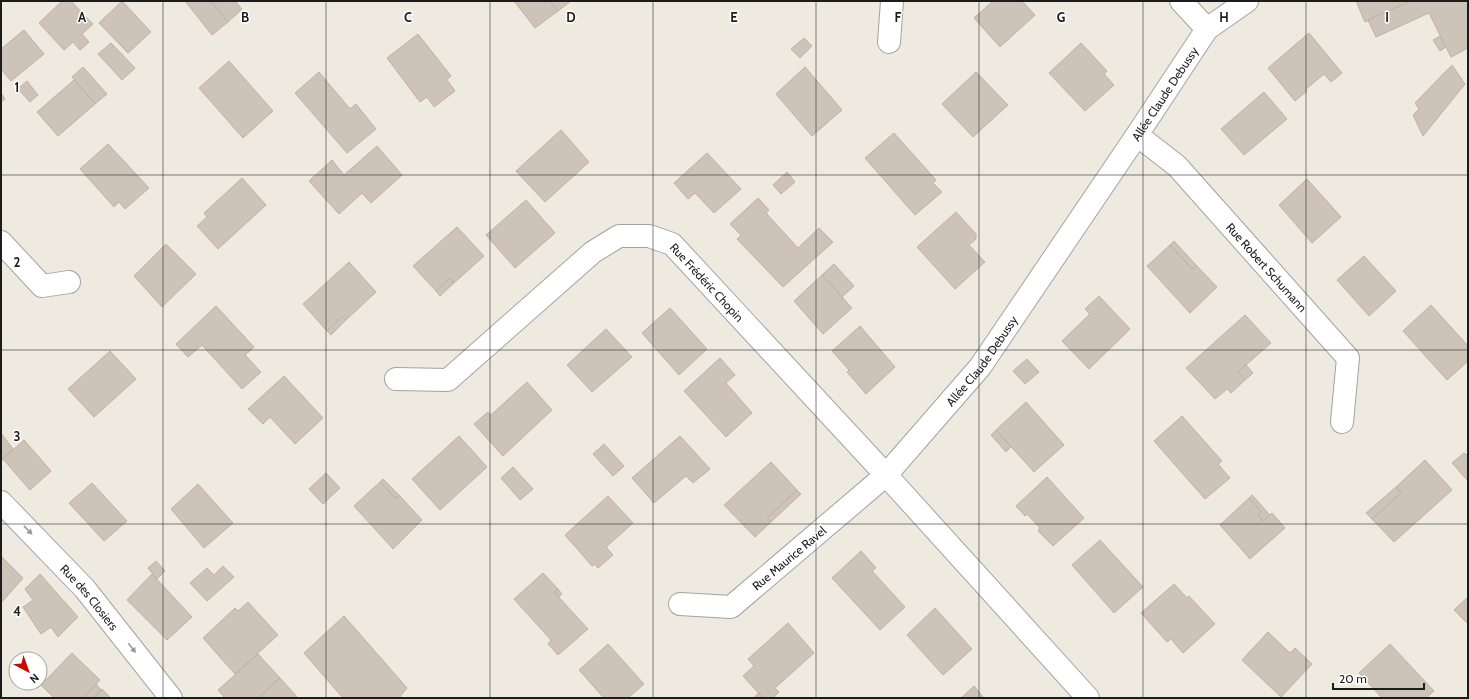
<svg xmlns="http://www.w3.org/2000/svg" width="1469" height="699" font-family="Cabin,sans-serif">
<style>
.building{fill:#cec3b9;stroke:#c1b1a1}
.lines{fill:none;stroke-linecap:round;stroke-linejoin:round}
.minor-casing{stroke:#a3a3a3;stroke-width:24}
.minor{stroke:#fff;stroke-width:22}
.oneway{fill:#999}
.grid{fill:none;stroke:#1c1c1c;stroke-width:1;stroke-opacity:0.55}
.labels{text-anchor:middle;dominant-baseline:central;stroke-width:3;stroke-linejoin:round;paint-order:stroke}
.street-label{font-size:12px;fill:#1c1c1c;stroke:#fff}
.grid-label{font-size:13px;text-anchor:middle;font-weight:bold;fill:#1c1c1c;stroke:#fff;stroke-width:3;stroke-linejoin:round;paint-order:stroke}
</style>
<rect width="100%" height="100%" fill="#eeeae0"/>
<g class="building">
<polygon points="62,1 71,1 93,24 82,34 89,42 80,50 73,42 64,50 39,23"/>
<polygon points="122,1 151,32 128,53 99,23"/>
<polygon points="185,1 211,1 228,22 212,35"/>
<polygon points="211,1 235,1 242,9 228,22"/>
<polygon points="514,1 550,1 558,11 535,28"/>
<polygon points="550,1 571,1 558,11"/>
<polygon points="993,1 1022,1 1035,15 1000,47 974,18"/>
<polygon points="1356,1 1410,1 1365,22"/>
<polygon points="1410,1 1468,1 1468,48 1451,57 1429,13 1376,37 1368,20"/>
<polygon points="24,30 44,54 11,81 1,69 1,49"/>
<polygon points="1309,33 1342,73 1331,82 1324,74 1306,89 1307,91 1295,101 1268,68"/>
<polygon points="418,34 451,76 447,80 455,91 434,107 427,97 420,102 387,58"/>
<polygon points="1440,36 1446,47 1440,51 1433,40"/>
<polygon points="804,38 812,46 800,58 791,49"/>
<polygon points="111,43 135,68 122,80 98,54"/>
<polygon points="1081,43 1107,71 1104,74 1114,85 1085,111 1049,73"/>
<polygon points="229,61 273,111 243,138 199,88"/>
<polygon points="1452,65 1465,84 1423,136 1413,115 1419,109 1415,103"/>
<polygon points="83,67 107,94 95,104 72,77"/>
<polygon points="805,67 842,110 812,136 776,94"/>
<polygon points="319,72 350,109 356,104 376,129 347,153 295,93"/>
<polygon points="976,72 1008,105 973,137 942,104"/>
<polygon points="74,80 95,104 58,136 37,112"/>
<polygon points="27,81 38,95 30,102 18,89"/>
<polygon points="1264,92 1287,119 1244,155 1221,129"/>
<polygon points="1,93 5,99 1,102"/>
<polygon points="561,130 589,162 545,202 516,171"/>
<polygon points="894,133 936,180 933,183 942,192 915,215 865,158"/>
<polygon points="108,144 149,188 125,209 119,202 114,207 80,169"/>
<polygon points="377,146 402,175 371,203 362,193 339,214 309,181 332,160 344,175"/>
<polygon points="707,153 741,189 714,213 695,193 688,199 674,183"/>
<polygon points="787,172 795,182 781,194 773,185"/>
<polygon points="242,178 266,205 218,249 197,226 207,217 204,213"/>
<polygon points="1307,179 1341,217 1312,243 1279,205"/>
<polygon points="758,198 769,210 766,213 798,248 819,228 833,242 783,287 737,239 741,235 730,224"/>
<polygon points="526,200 555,233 515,268 486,235"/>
<polygon points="956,212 976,234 976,239 969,245 985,262 955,289 917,247"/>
<polygon points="457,227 484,256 454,283 450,278 436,291 413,266"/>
<polygon points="1174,241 1196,265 1192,269 1170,245"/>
<polygon points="166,244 196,274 162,307 134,276"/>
<polygon points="1170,245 1192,269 1196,265 1217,287 1190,313 1147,266"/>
<polygon points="1364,256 1396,291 1369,316 1337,280"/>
<polygon points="349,262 376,292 346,320 342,316 327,331 303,304"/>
<polygon points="834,264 854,286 842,297 822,275"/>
<polygon points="822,275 852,308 823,334 794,301"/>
<polygon points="450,278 454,283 440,296 436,291"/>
<polygon points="1099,296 1130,329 1089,369 1062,341 1090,314 1085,309"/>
<polygon points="1431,305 1468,346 1468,361 1447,380 1403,331"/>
<polygon points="216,306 254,347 245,355 261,372 242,389 202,345 188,357 176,344"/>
<polygon points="670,308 707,349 679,375 642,333"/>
<polygon points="1245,315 1271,343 1238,372 1245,380 1231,393 1227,389 1215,399 1186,368"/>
<polygon points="342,316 346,320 331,335 327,331"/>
<polygon points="860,326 895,367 866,394 847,372 849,370 832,351"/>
<polygon points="606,329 632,357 592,392 567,365"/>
<polygon points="110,351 136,379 94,417 68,389"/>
<polygon points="720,358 735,375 726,383 752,413 726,437 684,391"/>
<polygon points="1027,359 1039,372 1025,384 1013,371"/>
<polygon points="1246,365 1253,373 1245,380 1238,372"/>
<polygon points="284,376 323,418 295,444 270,417 263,424 248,409"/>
<polygon points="527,382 552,410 503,456 474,424 488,412 491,415"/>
<polygon points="1026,402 1064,445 1034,472 996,430"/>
<polygon points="1182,416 1222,461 1218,464 1230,478 1205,499 1154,441"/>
<polygon points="996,430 1011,447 1006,452 991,435"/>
<polygon points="1,433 13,449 1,461"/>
<polygon points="459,436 487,467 440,510 412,479"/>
<polygon points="680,436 710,469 693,483 686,476 654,503 632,478"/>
<polygon points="24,440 51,471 30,490 3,459"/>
<polygon points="604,444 624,466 613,476 593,454"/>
<polygon points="1464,453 1466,455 1468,454 1468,481 1452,463"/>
<polygon points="1425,460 1452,490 1394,542 1372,519 1401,493 1396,487"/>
<polygon points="771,462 797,490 767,518 771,522 755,537 724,505"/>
<polygon points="513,467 533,489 520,500 501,478"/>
<polygon points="326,473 340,488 323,504 309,489"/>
<polygon points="1047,477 1084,518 1053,546 1038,531 1040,528 1027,514 1025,516 1016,506"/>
<polygon points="383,479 399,495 396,499 380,482"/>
<polygon points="380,482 396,499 399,495 422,520 393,549 354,506"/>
<polygon points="92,483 127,521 104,541 69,503"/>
<polygon points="198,484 233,523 204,548 171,509"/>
<polygon points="1396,487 1401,493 1372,519 1366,513"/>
<polygon points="797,490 801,494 771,522 767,518"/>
<polygon points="1252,495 1270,515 1263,521 1258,515 1261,511 1249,498"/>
<polygon points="608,496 633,523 606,547 613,555 598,568 595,564 592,566 565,535"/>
<polygon points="1249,498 1261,511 1258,515 1263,521 1272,513 1285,528 1250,559 1220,525"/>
<polygon points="1100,540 1143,587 1114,613 1072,565"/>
<polygon points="861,551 876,568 872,571 905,607 880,630 832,578"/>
<polygon points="1,556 23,578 1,603"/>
<polygon points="156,561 165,571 157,579 148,568"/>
<polygon points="223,566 234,577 207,601 190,583 207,568 214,575"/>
<polygon points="543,573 558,589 554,592 588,629 558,655 548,644 551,640 514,599"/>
<polygon points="40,574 78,617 58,637 51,627 41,634 23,607 33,600 25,589"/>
<polygon points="152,574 192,617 167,640 127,600"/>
<polygon points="1174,584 1187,598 1189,596 1215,624 1183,653 1171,639 1167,642 1141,613"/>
<polygon points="558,589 562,594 559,597 554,592"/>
<polygon points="1468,597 1468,624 1454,610"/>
<polygon points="248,602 278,635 235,674 203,638 235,608 238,611"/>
<polygon points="935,608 972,649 943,675 907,635"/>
<polygon points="344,616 407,688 399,698 343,698 304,653"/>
<polygon points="788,623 814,653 775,688 779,692 773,698 763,698 743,676 754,666 748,659"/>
<polygon points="1268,632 1290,653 1295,648 1312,664 1281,697 1242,660"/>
<polygon points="608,644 644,684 628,698 604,698 579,670"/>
<polygon points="1390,644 1434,691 1426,698 1382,698 1359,673"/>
<polygon points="72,653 100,680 83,698 54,698 41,685"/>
<polygon points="258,654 280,678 258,698 225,698 218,690"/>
<polygon points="280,678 298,698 258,698"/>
<polygon points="96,684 101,690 94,698 83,698"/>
<polygon points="974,686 984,698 961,698"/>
<polygon points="102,689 111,698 94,698"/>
<polygon points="759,693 763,698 753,698"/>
</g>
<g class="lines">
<defs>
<g id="minor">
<polyline points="1181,1 1207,29"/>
<polyline points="889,42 892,1"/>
<path id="s1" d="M1137 135 1177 166 1348 358 1342 422"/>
<polyline points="1,242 42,286 69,282"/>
<path id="s2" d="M396 379 448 380 593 252 619 236H649L672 244 886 475 731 607 680 604"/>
<path id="s3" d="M1 502 85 589 171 698"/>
<path id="s4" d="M1088 698 886 475 980 367 1137 135 1207 29 1247 1"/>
</g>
</defs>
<use href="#minor" class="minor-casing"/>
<use href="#minor" class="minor"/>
</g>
<defs><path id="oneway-solid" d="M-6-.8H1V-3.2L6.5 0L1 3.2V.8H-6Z"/></defs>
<g class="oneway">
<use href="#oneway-solid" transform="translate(28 530) rotate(46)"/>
<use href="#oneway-solid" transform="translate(132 648) rotate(52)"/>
</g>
<path class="grid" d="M163 1V698M326 1V698M490 1V698M653 1V698M816 1V698M979 1V698M1143 1V698M1306 1V698M1 175H1468M1 350H1468M1 524H1468"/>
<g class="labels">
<g class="street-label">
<text stroke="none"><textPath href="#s4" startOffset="774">Allée Claude Debussy</textPath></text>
<text stroke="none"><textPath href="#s1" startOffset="186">Rue Robert Schumann</textPath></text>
<text stroke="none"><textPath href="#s2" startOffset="382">Rue Frédéric Chopin</textPath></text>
<text stroke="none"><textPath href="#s4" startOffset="450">Allée Claude Debussy</textPath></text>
<text transform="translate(789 558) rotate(-40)">Rue Maurice Ravel</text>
<text stroke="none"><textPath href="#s3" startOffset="130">Rue des Closiers</textPath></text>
</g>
</g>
<g class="grid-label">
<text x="82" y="22">A</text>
<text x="245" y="22">B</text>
<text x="408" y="22">C</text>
<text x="571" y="22">D</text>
<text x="734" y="22">E</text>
<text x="898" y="22">F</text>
<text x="1061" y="22">G</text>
<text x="1224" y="22">H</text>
<text x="1387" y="22">I</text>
<text x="17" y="92">1</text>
<text x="17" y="267">2</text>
<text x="17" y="441">3</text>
<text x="17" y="616">4</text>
</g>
<rect width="1469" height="699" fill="none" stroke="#1c1c1c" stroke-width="4"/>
<g transform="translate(28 671) rotate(139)"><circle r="19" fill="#ffffff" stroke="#a4a4a4"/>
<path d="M0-3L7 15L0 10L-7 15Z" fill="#c70900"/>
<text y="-6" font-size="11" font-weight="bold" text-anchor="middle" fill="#1c1c1c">N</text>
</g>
<path d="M1333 683v6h91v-6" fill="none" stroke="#1c1c1c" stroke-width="2"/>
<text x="1339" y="683" font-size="12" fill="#1c1c1c" stroke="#ffffff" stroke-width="3" paint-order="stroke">20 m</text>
</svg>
